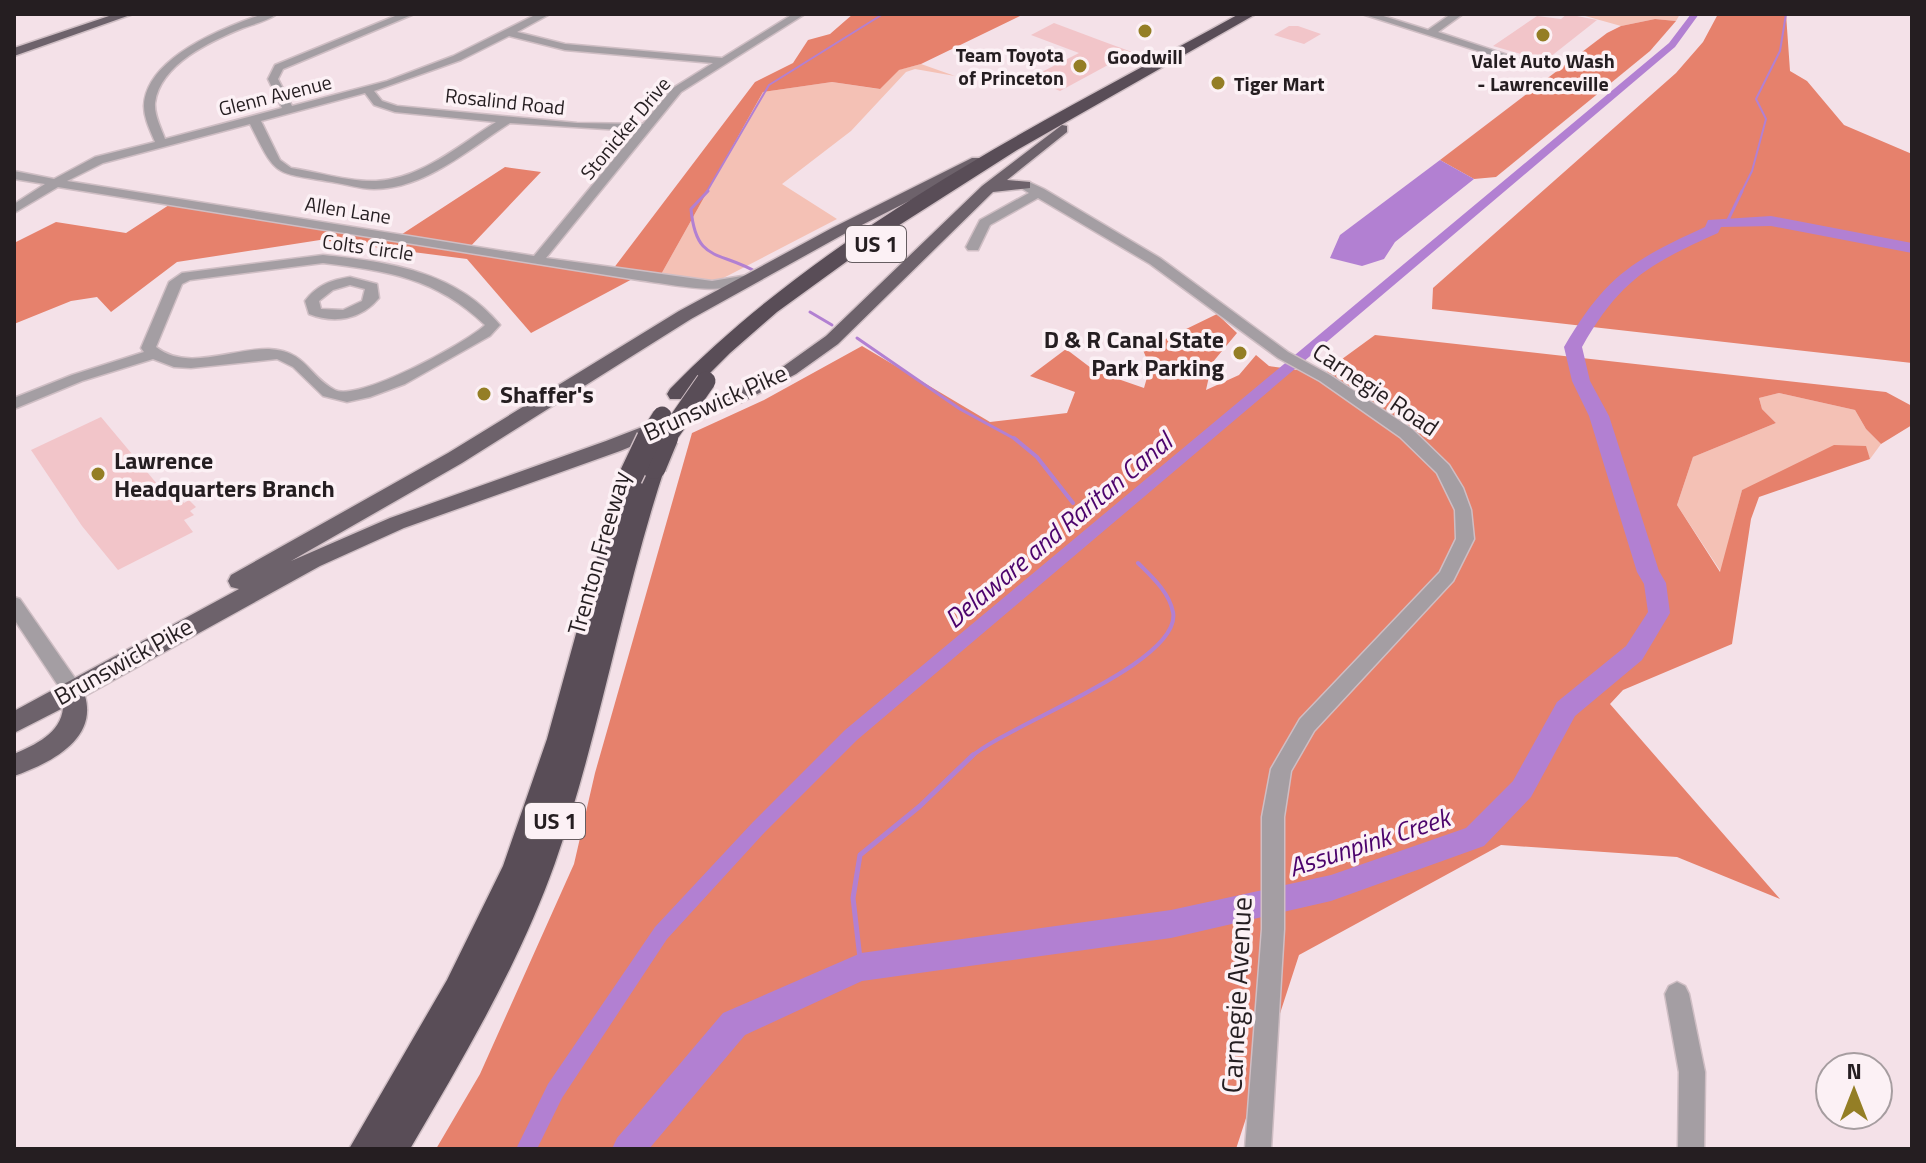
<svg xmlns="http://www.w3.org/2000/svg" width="1926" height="1163" font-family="'Titillium Web',sans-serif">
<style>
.green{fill:#f4c1b5}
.forest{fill:#e6816c}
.water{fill:#b280d2}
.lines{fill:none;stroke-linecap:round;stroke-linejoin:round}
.stream-far3{stroke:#b280d2;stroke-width:2}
.stream-far2{stroke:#b280d2;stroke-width:3}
.stream-far1{stroke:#b280d2;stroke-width:4}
.stream{stroke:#b280d2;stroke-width:5}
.canal{fill:#b280d2;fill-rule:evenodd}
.river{fill:#b280d2;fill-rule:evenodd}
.building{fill:#f2c5c9}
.minor-casing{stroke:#cfbec4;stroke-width:3}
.major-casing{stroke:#cfbec4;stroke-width:3}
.highway-casing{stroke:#cfbec4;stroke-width:3}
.minor{fill:#a49ea3;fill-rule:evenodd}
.major{fill:#6d626b;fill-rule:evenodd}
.highway{fill:#594d57;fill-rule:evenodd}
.highway-bridge-far1-casing{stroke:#cfbec4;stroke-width:21;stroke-linecap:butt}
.highway-bridge-casing{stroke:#cfbec4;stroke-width:27;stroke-linecap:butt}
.highway-bridge-far1{stroke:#594d57;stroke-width:19}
.highway-bridge{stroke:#594d57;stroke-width:24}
.poi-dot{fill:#947e25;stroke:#fcf1f5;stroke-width:3}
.labels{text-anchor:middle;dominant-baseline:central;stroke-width:7;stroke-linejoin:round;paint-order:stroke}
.far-poi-label{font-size:20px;font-weight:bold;fill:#251e21;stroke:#fcf1f5}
.far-street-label{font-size:20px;fill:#251e21;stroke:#fcf1f5}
.shield{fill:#fcf1f5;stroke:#665d61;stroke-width:2}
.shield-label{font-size:22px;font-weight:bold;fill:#251e21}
.poi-label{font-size:24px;font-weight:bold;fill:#251e21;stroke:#fcf1f5;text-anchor:start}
.street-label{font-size:24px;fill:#251e21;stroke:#fcf1f5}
.water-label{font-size:26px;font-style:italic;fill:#4c036c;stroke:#fcf1f5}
.near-street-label{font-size:28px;fill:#251e21;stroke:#fcf1f5}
</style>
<rect width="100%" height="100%" fill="#f4e1e8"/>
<g class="green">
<polygon points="1578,14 1680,14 1676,21 1655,19 1621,26"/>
<polygon points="921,64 955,76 915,69 906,72 851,131 782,184 837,219 706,287 659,278 763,92 832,82 879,89 898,70"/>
<polygon points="1779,393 1855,410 1866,429 1881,444 1870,459 1865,446 1742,490 1721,572 1677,505 1693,457 1776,423 1762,409 1759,398"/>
</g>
<g class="forest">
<polygon points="853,14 1024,14 921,64 899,70 880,89 832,82 763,92 659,278 638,276 531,333 467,259 320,240 177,262 111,312 97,297 71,301 14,324 14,243 56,222 126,233 169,205 393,240 505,167 541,172 467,250 610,273 755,82 793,63 808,40 830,34"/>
<polygon points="1718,14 1786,14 1790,71 1807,81 1844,125 1912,154 1912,363 1432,309 1433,288 1676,73 1703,42"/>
<polygon points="1655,19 1676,21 1650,51 1496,177 1474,179 1440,160 1607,33 1621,26"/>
<polygon points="1217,314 1237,333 1212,363 1206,390 1239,375 1256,355 1269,366 1328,374 1327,370 1375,335 1886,392 1912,406 1912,425 1881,444 1866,429 1855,410 1779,393 1759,398 1762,409 1776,423 1693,457 1677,505 1720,572 1742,490 1834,445 1866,446 1870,459 1759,497 1751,519 1732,644 1623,690 1610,704 1780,899 1677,857 1501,845 1299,955 1236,1149 436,1149 480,1074 574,864 595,773 692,433 764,400 862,346 990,422 1067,413 1075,392 1030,376 1066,349 1095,371 1144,388 1150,367 1143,350"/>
</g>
<polygon class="water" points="1440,160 1474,179 1395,242 1384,259 1362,266 1330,258 1340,235"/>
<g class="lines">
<g class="stream-far3">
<polyline points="706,193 769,85 883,14"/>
<polyline points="1741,193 1752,171 1766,119 1756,99 1780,51 1786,14"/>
</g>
<g class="stream-far2">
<path d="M708 191 691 209C696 264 720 250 758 273"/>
<polyline points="1727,222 1742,191"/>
<polyline points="810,312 832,325"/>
<polyline points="857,338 960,409 1017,440"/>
</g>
<g class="stream-far1">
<polyline points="1014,438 1037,457 1073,503"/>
<path d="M971 757C1004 726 1183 663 1173 612 1169 592 1152 577 1138 563"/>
</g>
<polyline class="stream" points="861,967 853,898 860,855 920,806 973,755"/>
<polygon class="canal" points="1691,14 1699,14 1675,47 857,740 765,832 667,939 562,1098 537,1149 516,1149 548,1084 655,927 753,822 845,730 1669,43"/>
<path class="river" d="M1771 216 1912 243V253L1771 226 1721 227 1718 233C1649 264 1620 280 1582 347L1590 381 1609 416 1659 571 1666 583 1670 613 1642 660 1575 716 1531 797 1484 846 1331 901 1171 938 862 981 745 1035 649 1149H612L617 1138 723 1013 861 953 1171 910 1331 875 1466 828 1513 781 1557 702 1626 646 1648 612 1644 584 1637 572 1589 416 1572 381 1564 347C1605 277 1632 260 1705 227L1708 220Z"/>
</g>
<g class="building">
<polygon points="1567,14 1597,20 1545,61 1493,46 1537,16 1561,19"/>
<polygon points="1054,23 1102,41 1132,52 1060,91 1030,78 1079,53 1031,35"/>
<polygon points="1289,26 1298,26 1321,34 1304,44 1274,35"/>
<polygon points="101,417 173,503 180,499 184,503 189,500 196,507 190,511 194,515 184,520 193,532 118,570 82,526 31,450"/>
</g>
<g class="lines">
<defs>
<g id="minor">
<path d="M263 14H277C267 21 254 24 243 28 211 41 160 64 155 103 154 115 161 128 165 139L282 108 268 79 275 65 400 14H414L283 69 278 79 292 106 387 81 453 56 537 14H550L517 32 565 44 722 58 793 14H805L681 92 546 258 712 281 748 275 755 279C729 298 669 284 638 280L58 187 14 213V204L45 184 14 179V171L54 179 95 157 155 142C150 130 144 118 144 106 146 57 225 27 263 14ZM509 36 565 50 713 63 673 88 643 124 577 123 397 106 382 101 374 91 461 60ZM365 93 374 105 395 112 496 122C459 145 421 179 376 181 349 182 318 172 291 168L280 160 261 121ZM510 123 637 131 534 256 67 181 103 163 250 124C277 178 273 172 332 182 345 184 360 189 374 189 425 189 469 149 510 123Z"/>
<polygon points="1362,14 1377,14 1428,30 1451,14 1463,14 1438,32 1547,68 1538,70"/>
<polygon points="1021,182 1029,182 1044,189 1160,258 1288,352 1330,375 1412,429 1449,465 1463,488 1471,510 1474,539 1453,581 1314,731 1291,771 1284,817 1284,929 1271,1149 1245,1149 1262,929 1262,817 1271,769 1300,719 1440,572 1456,539 1455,510 1437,473 1400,437 1320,381 1278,358 1150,264 1038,198 990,225 978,250 968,250 966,247 980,220 1029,193 1021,188"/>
<path d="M323 255C388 262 456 271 500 325L490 336 405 384 370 397 347 402 323 396 293 367 277 359 191 368 174 367 153 359 82 381 14 409V398L72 375 144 352 141 348 169 282 182 273ZM323 263C388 271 436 278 485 325 466 343 358 402 335 390 308 376 307 351 269 349 233 348 188 372 156 347L182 284 190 280Z"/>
<path d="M350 277 377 284 379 298C361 320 334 324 309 314L305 301C317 285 331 280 350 277ZM350 285 365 289 362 301 343 310 321 309 319 301 333 290Z"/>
<polygon points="14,597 20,599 79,684 82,690 79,696 72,698 65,696 14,619"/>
<polygon points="1677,982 1685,986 1689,994 1705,1072 1704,1149 1678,1149 1679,1072 1665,994 1669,986"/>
</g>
<g id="major">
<polygon points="115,14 133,14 14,56 14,48"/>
<path d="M1062 125 1067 126V132L1007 180 1030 182V188L993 192 838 344 796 374 744 401 620 451 404 528 320 566 85 696C98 740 48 764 14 776V754C35 745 61 733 63 708L14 733V711L239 589 231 587 228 581 231 575 448 453 679 311 832 228 972 158H982V164L844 234 691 319 462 463 291 561 390 518 606 441 730 393 784 366 826 336 982 186Z"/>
</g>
<g id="highway">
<path d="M1239 14H1256L1017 150 879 238 777 312 730 353 684 399H670L667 394 670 389C829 226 1042 123 1239 14Z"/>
<path d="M654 459 662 462 665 467C622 597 600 734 555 863 519 964 464 1057 410 1149H349L447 980 503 866 547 739 619 478 622 473 630 470 640 476 646 462Z"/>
</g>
</defs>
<use href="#minor" class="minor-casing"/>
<use href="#major" class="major-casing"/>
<use href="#highway" class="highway-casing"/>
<use href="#minor" class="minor"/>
<use href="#major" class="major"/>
<use href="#highway" class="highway"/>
<defs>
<g id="highway-bridge-far1">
<polyline points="647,440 662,416"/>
<polyline points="665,440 706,381"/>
</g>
<g id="highway-bridge">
<polyline points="654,467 666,438"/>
<polyline points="630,478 649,438"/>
</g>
</defs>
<use href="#highway-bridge-far1" class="highway-bridge-far1-casing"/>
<use href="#highway-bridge" class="highway-bridge-casing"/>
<use href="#highway-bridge-far1" class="highway-bridge-far1"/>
<use href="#highway-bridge" class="highway-bridge"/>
</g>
<g class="poi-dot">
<circle cx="1145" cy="31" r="8"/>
<circle cx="1543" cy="35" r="8"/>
<circle cx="1080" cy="66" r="8"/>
<circle cx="1218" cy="83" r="8"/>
<circle cx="1240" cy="353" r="8"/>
<circle cx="484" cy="394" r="8"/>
<circle cx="98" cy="474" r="8"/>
</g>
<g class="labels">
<g class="far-poi-label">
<text x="1064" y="54" text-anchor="end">Team Toyota<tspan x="1064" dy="23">of Princeton</tspan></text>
<text x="1145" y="56">Goodwill</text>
<text x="1543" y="60">Valet Auto Wash<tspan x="1543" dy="23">- Lawrenceville</tspan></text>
<text x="1234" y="83" text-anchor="start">Tiger Mart</text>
</g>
<g class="far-street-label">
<text transform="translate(275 95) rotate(-14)">Glenn Avenue</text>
<text transform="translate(505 101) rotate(6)">Rosalind Road</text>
<text transform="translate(625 128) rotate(-50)">Stonicker Drive</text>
<text transform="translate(348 210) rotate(9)">Allen Lane</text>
<text transform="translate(368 247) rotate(8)">Colts Circle</text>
</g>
<g class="shield">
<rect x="846" y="226" width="60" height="36" rx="6"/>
<rect x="525" y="803" width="60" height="36" rx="6"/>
</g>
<g class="shield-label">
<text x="876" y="244">US 1</text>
<text x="555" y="821">US 1</text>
</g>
<g class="poi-label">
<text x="1224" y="339" text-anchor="end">D &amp; R Canal State<tspan x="1224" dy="28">Park Parking</tspan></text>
<text x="500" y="394">Shaffer's</text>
<text x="114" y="460">Lawrence<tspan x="114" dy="28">Headquarters Branch</tspan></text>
</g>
<g class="street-label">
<text transform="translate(1376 389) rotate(34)">Carnegie Road</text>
<text transform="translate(715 402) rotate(-24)">Brunswick Pike</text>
<text transform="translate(598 553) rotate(-74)">Trenton Freeway</text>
<text transform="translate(123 661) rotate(-29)">Brunswick Pike</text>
</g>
<g class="water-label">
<text transform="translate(1058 530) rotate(-40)">Delaware and Raritan Canal</text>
<text transform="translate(1369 842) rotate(-18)">Assunpink Creek</text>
</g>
<g class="near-street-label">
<text transform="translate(1236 995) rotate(-87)">Carnegie Avenue</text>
</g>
</g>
<rect width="1926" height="1163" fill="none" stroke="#251e21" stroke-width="32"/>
<g transform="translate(1854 1091)"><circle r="38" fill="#fcf1f5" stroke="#a69da0" stroke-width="2"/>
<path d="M0-6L14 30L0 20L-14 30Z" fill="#947e25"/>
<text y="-12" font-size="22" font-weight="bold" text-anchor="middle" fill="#251e21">N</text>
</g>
</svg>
